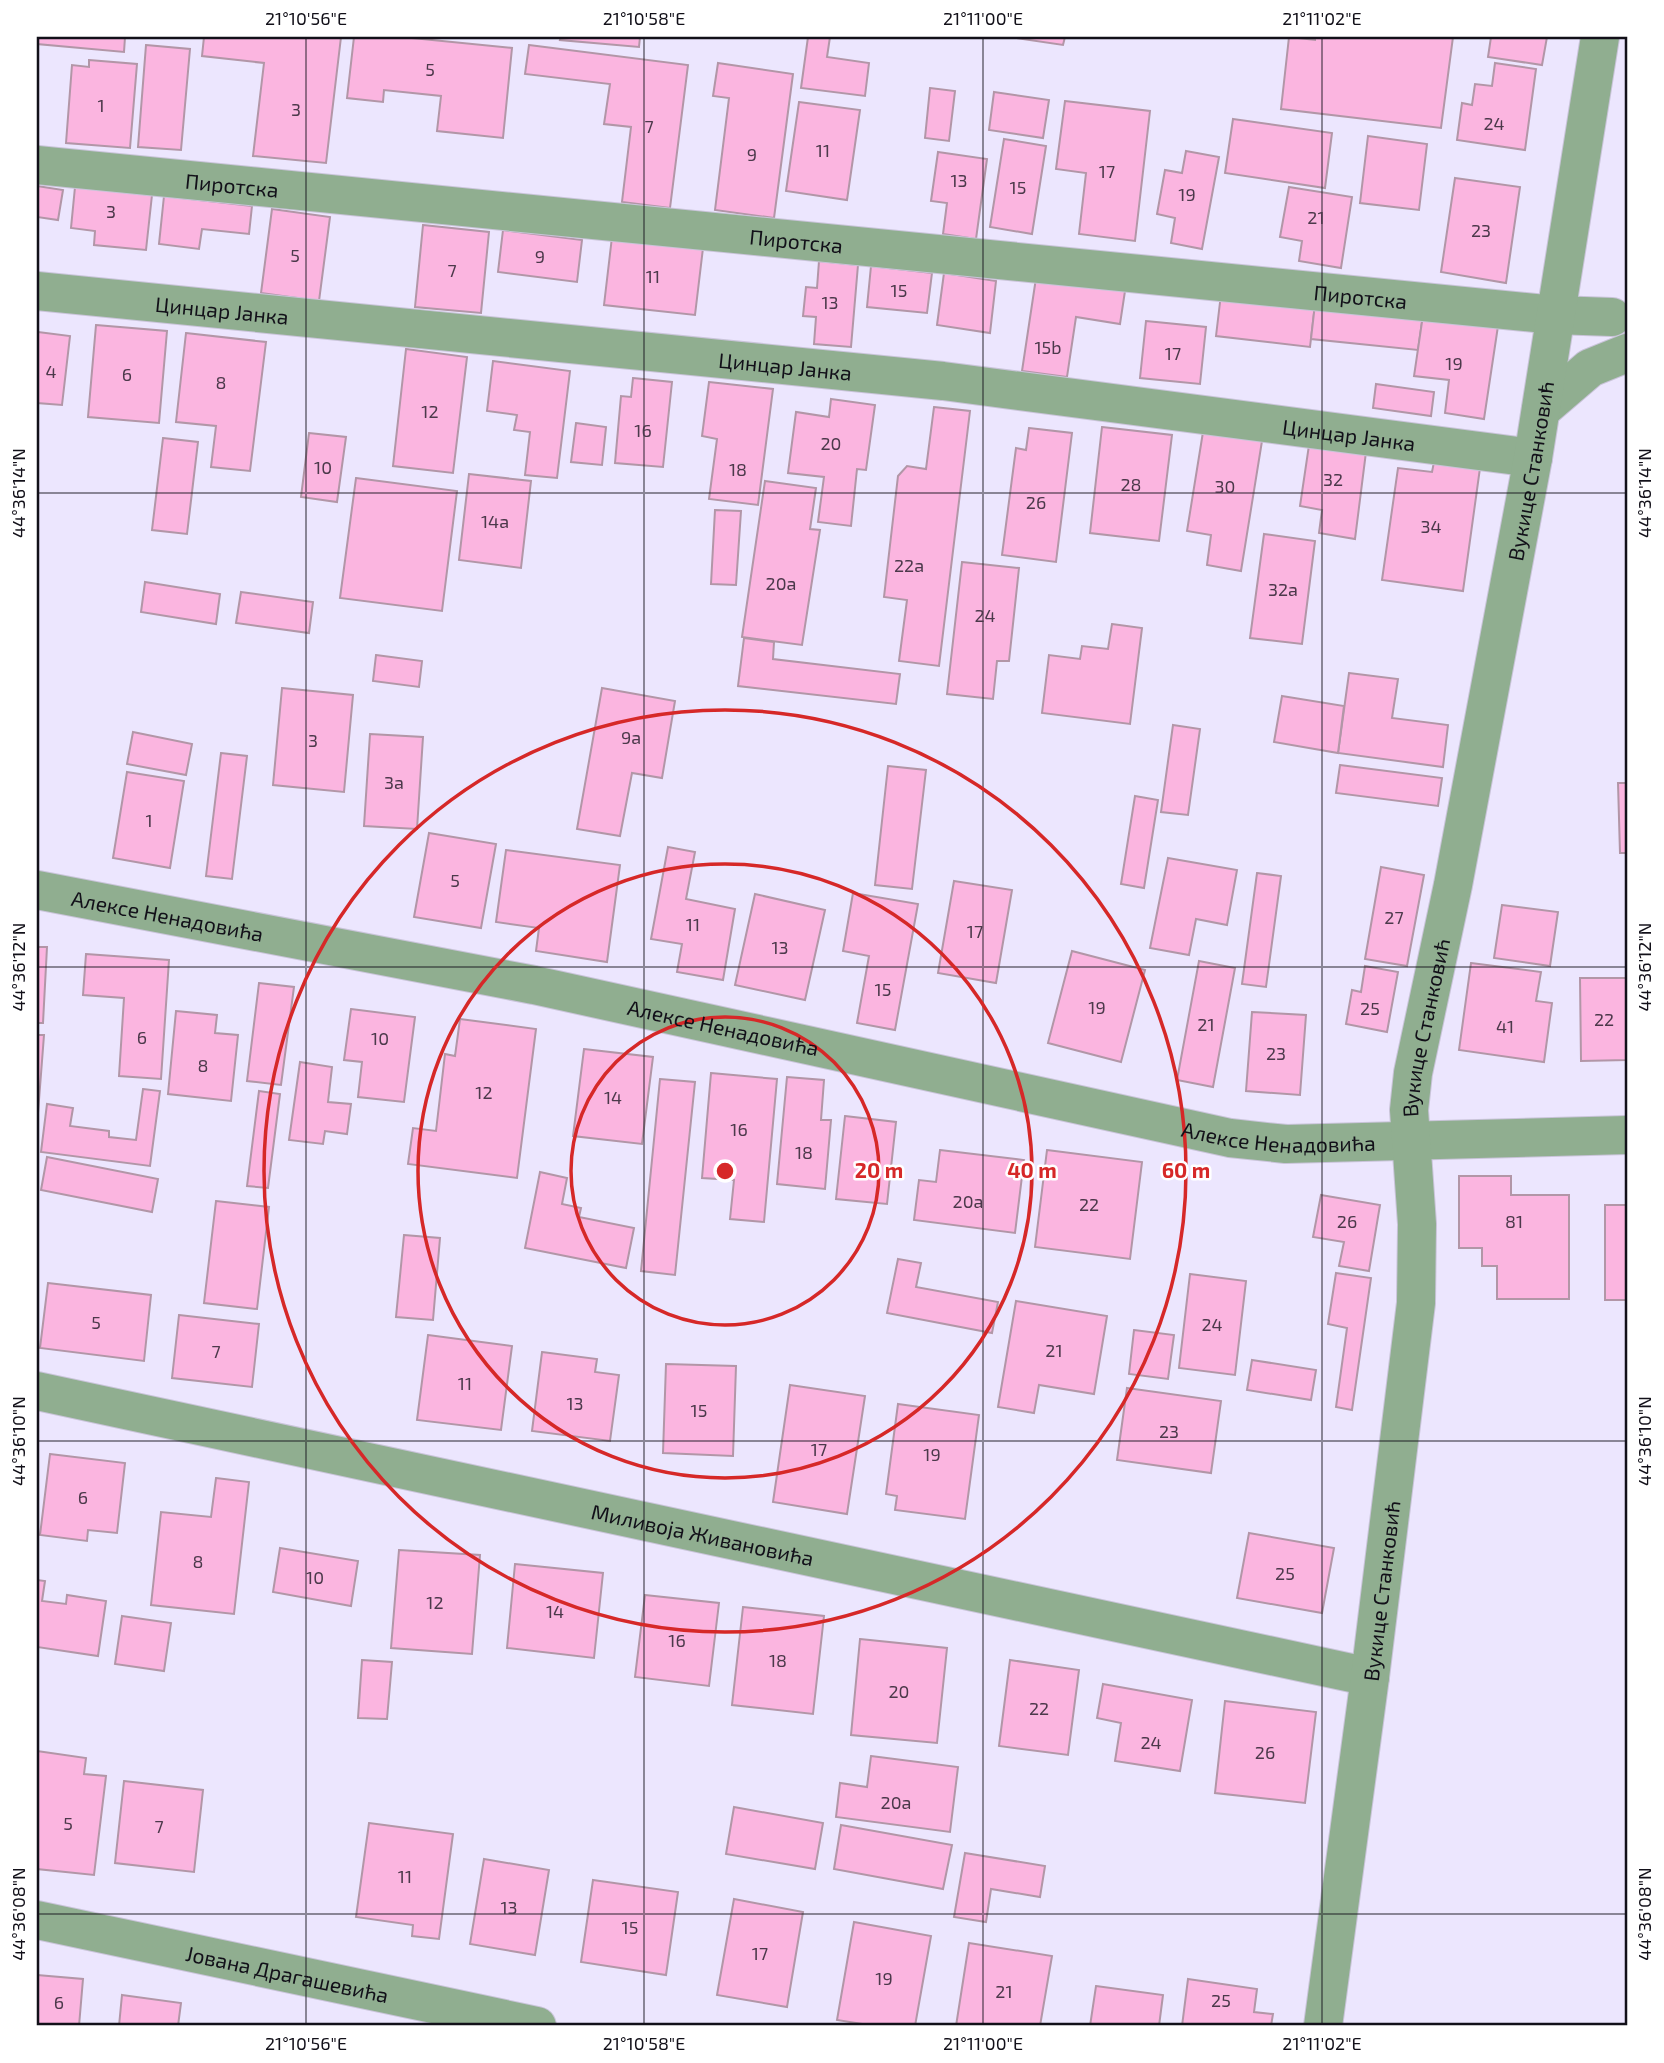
<svg xmlns="http://www.w3.org/2000/svg" width="1664" height="2063" font-family="'Exo 2',sans-serif">
<style>
.building{fill:#fbb5e0;stroke:#b296a7;stroke-width:2}
.lines{fill:none;stroke-linecap:round;stroke-linejoin:round}
.minor-casing{stroke:#c9c4d9;stroke-width:40}
.minor{stroke:#90ae90;stroke-width:38}
.ticks{fill:none;stroke:#121019;stroke-width:2;stroke-opacity:0.45}
.ring{fill:none;stroke:#d62828;stroke-width:3.5}
.labels{text-anchor:middle;dominant-baseline:central;stroke-width:5;stroke-linejoin:round;paint-order:stroke}
.number-label{font-size:18px;fill:#4c394b}
.street-label{font-size:21px;fill:#121019;stroke:#fff}
.centre{fill:#d62828;stroke:#fff;stroke-width:3.5}
.ring-label{font-size:21px;text-anchor:middle;font-weight:bold;fill:#d62828;stroke:#fff;stroke-width:5;stroke-linejoin:round;paint-order:stroke}
.neatline{fill:none;stroke:#121019;stroke-width:2.5}
.ticks-label{font-size:18px;text-anchor:middle;fill:#121019}
</style>
<rect width="100%" height="100%" fill="#ece6fe"/>
<g class="building">
<polygon points="37,37 125,37 124,52 37,44"/>
<polygon points="204,37 341,37 326,163 253,156 264,63 202,56"/>
<polygon points="354,37 402,37 512,48 503,138 437,131 441,96 384,90 383,102 347,98"/>
<polygon points="561,37 640,37 639,47 560,40"/>
<polygon points="808,37 830,37 827,57 869,63 865,96 801,88"/>
<polygon points="1010,37 1065,37 1063,45"/>
<polygon points="1289,37 1315,40 1315,37 1453,37 1441,128 1281,109"/>
<polygon points="1491,37 1547,37 1542,65 1488,57"/>
<polygon points="146,45 190,49 181,150 138,147"/>
<polygon points="529,45 688,65 670,208 622,202 631,127 604,124 610,84 525,74"/>
<polygon points="89,60 137,64 130,148 66,143 72,65 89,67"/>
<polygon points="718,63 793,74 774,218 715,210 729,98 713,96"/>
<polygon points="1495,63 1536,69 1525,150 1457,140 1462,103 1472,105 1475,84 1492,86"/>
<polygon points="930,88 955,91 949,141 925,138"/>
<polygon points="994,92 1049,100 1043,138 989,130"/>
<polygon points="1065,101 1150,111 1135,241 1079,234 1086,173 1056,169"/>
<polygon points="799,102 860,110 847,200 786,191"/>
<polygon points="1233,119 1332,133 1325,188 1225,173"/>
<polygon points="1368,136 1427,144 1419,210 1360,203"/>
<polygon points="1004,139 1046,146 1032,234 990,227"/>
<polygon points="1186,151 1219,157 1202,249 1171,243 1175,218 1157,214 1165,170 1182,173"/>
<polygon points="938,152 987,159 976,239 943,234 947,203 931,201"/>
<polygon points="1455,178 1520,187 1506,283 1441,272"/>
<polygon points="37,186 63,190 58,220 37,217"/>
<polygon points="75,187 152,195 146,250 94,245 95,231 71,228"/>
<polygon points="1289,187 1352,197 1341,268 1299,261 1302,241 1280,237"/>
<polygon points="164,196 252,206 249,234 202,229 199,249 159,244"/>
<polygon points="272,209 330,217 319,301 261,293"/>
<polygon points="423,225 489,232 481,313 415,307"/>
<polygon points="503,230 582,240 577,282 498,272"/>
<polygon points="612,237 703,248 695,315 604,305"/>
<polygon points="819,261 858,265 851,347 814,344 816,317 803,316 806,287 817,288"/>
<polygon points="871,266 932,273 927,313 867,307"/>
<polygon points="944,273 996,281 990,333 937,325"/>
<polygon points="1036,278 1125,291 1120,324 1076,317 1067,377 1022,371"/>
<polygon points="1221,294 1315,304 1310,347 1216,336"/>
<polygon points="1315,304 1423,315 1418,350 1311,339"/>
<polygon points="1423,315 1498,326 1484,419 1445,413 1449,380 1414,376"/>
<polygon points="1146,321 1206,327 1200,384 1140,378"/>
<polygon points="96,325 167,331 159,423 88,417"/>
<polygon points="38,332 70,336 62,405 37,403"/>
<polygon points="186,333 266,342 250,471 211,467 216,426 176,422"/>
<polygon points="406,349 467,357 453,473 393,466"/>
<polygon points="493,361 570,371 557,478 525,475 530,432 514,430 517,415 487,411"/>
<polygon points="633,378 672,382 663,467 615,463 621,396 631,397"/>
<polygon points="709,382 773,389 758,505 709,499 717,439 702,436"/>
<polygon points="1376,384 1434,392 1431,416 1373,408"/>
<polygon points="831,399 875,405 866,470 857,469 851,526 818,522 824,477 788,473 796,412 829,417"/>
<polygon points="934,407 970,411 939,666 899,661 907,600 884,597 898,476 907,466 926,469"/>
<polygon points="576,423 606,427 602,465 571,462"/>
<polygon points="1102,427 1172,435 1159,541 1090,533"/>
<polygon points="1029,428 1072,433 1056,562 1002,555 1016,448 1026,450"/>
<polygon points="1203,432 1262,441 1241,571 1207,565 1211,535 1187,531"/>
<polygon points="309,433 346,437 337,502 301,497"/>
<polygon points="163,438 198,442 187,534 152,530"/>
<polygon points="1309,445 1366,452 1355,539 1319,533 1322,510 1300,506"/>
<polygon points="1434,462 1480,468 1463,591 1382,580 1398,468 1432,472"/>
<polygon points="469,474 531,481 521,568 459,560"/>
<polygon points="356,478 457,491 442,611 340,598"/>
<polygon points="765,481 816,488 810,529 820,530 802,645 742,637"/>
<polygon points="715,510 741,511 736,585 711,584"/>
<polygon points="1264,534 1315,541 1302,644 1250,638"/>
<polygon points="962,562 1019,568 1009,661 997,661 993,699 947,694"/>
<polygon points="145,582 220,594 216,624 141,612"/>
<polygon points="241,592 313,602 309,633 236,623"/>
<polygon points="1112,624 1142,628 1130,724 1042,713 1049,655 1080,659 1082,646 1108,649"/>
<polygon points="744,638 774,642 773,659 900,674 896,704 738,686"/>
<polygon points="376,655 422,661 419,687 373,681"/>
<polygon points="1349,673 1398,679 1392,718 1448,725 1443,767 1338,753"/>
<polygon points="282,688 353,695 344,792 273,785"/>
<polygon points="602,688 675,701 662,778 632,773 620,836 577,829"/>
<polygon points="1282,696 1344,706 1338,753 1274,742"/>
<polygon points="1173,725 1200,729 1188,815 1161,812"/>
<polygon points="133,732 192,744 186,775 127,764"/>
<polygon points="370,734 423,737 417,829 364,826"/>
<polygon points="221,753 247,756 232,879 206,876"/>
<polygon points="1340,765 1442,778 1438,806 1336,793"/>
<polygon points="888,766 926,770 912,889 875,885"/>
<polygon points="127,772 184,781 170,868 113,858"/>
<polygon points="1618,783 1627,783 1627,853 1620,853"/>
<polygon points="1135,796 1158,800 1144,888 1121,884"/>
<polygon points="429,833 496,844 481,928 414,917"/>
<polygon points="668,847 695,852 686,899 735,909 723,980 677,972 682,944 651,939"/>
<polygon points="506,850 620,865 607,962 536,951 539,928 496,922"/>
<polygon points="1168,858 1237,870 1227,925 1196,919 1189,955 1150,948"/>
<polygon points="1381,867 1424,875 1407,966 1365,959"/>
<polygon points="1257,873 1281,876 1266,987 1242,984"/>
<polygon points="954,881 1012,890 996,983 938,973"/>
<polygon points="853,893 918,904 895,1030 857,1023 869,956 843,951"/>
<polygon points="755,894 825,910 805,1000 735,985"/>
<polygon points="1502,905 1558,912 1550,966 1494,958"/>
<polygon points="37,947 47,947 43,1023 37,1023"/>
<polygon points="1072,951 1145,970 1121,1062 1048,1043"/>
<polygon points="86,954 169,960 161,1079 119,1076 124,998 83,995"/>
<polygon points="1199,961 1235,968 1213,1087 1177,1080"/>
<polygon points="1471,963 1541,972 1536,1001 1552,1003 1544,1062 1459,1050"/>
<polygon points="1365,966 1398,972 1387,1032 1346,1024 1352,990 1361,992"/>
<polygon points="1580,978 1627,978 1627,1060 1581,1061"/>
<polygon points="259,983 294,987 281,1085 247,1081"/>
<polygon points="351,1009 415,1017 404,1102 358,1097 362,1062 344,1060"/>
<polygon points="176,1011 217,1015 215,1033 238,1035 231,1101 168,1094"/>
<polygon points="1252,1012 1306,1015 1300,1095 1246,1091"/>
<polygon points="460,1019 536,1029 517,1178 408,1164 413,1128 436,1131 445,1054 455,1056"/>
<polygon points="37,1035 44,1035 37,1126"/>
<polygon points="584,1049 653,1057 642,1144 573,1136"/>
<polygon points="300,1062 332,1067 328,1102 351,1104 347,1134 325,1131 323,1144 289,1140"/>
<polygon points="711,1073 777,1079 764,1222 730,1219 734,1180 702,1178"/>
<polygon points="787,1077 824,1080 821,1120 831,1120 825,1189 777,1184"/>
<polygon points="660,1079 695,1082 675,1275 641,1271"/>
<polygon points="143,1089 160,1091 150,1166 41,1152 47,1104 73,1108 70,1126 109,1131 109,1137 136,1140"/>
<polygon points="259,1091 280,1094 268,1188 247,1186"/>
<polygon points="845,1116 896,1122 887,1204 836,1199"/>
<polygon points="940,1150 1024,1160 1015,1233 914,1220 919,1180 936,1182"/>
<polygon points="1047,1150 1142,1162 1130,1259 1035,1247"/>
<polygon points="47,1157 158,1179 152,1212 41,1190"/>
<polygon points="540,1172 567,1178 562,1204 581,1208 579,1217 634,1228 626,1268 525,1248"/>
<polygon points="1459,1176 1511,1176 1511,1195 1569,1195 1569,1299 1497,1299 1497,1266 1482,1266 1482,1248 1459,1248"/>
<polygon points="1321,1195 1380,1205 1369,1271 1339,1266 1344,1242 1313,1237"/>
<polygon points="216,1201 269,1207 257,1309 204,1303"/>
<rect x="1605" y="1205" width="22" height="95"/>
<polygon points="404,1235 440,1238 433,1320 396,1317"/>
<polygon points="898,1259 921,1263 916,1287 998,1302 992,1333 887,1313"/>
<polygon points="1336,1273 1371,1278 1352,1410 1336,1407 1347,1328 1328,1324"/>
<polygon points="1190,1274 1246,1281 1235,1375 1179,1368"/>
<polygon points="48,1283 151,1295 144,1361 40,1348"/>
<polygon points="1016,1301 1107,1316 1094,1394 1039,1385 1034,1413 998,1407"/>
<polygon points="179,1315 259,1324 252,1387 172,1378"/>
<polygon points="1134,1330 1174,1335 1168,1379 1129,1374"/>
<polygon points="428,1335 512,1346 501,1430 417,1420"/>
<polygon points="542,1352 597,1359 595,1372 619,1375 610,1441 532,1431"/>
<polygon points="1252,1360 1316,1370 1311,1400 1247,1390"/>
<polygon points="666,1364 736,1366 733,1456 663,1453"/>
<polygon points="790,1385 865,1396 847,1514 773,1502"/>
<polygon points="1127,1388 1221,1401 1211,1473 1117,1460"/>
<polygon points="898,1404 979,1415 965,1519 895,1510 897,1496 886,1494"/>
<polygon points="50,1454 125,1463 117,1533 88,1530 87,1541 40,1535"/>
<polygon points="216,1478 249,1482 234,1614 151,1605 161,1512 211,1517"/>
<polygon points="1249,1533 1334,1548 1322,1613 1237,1598"/>
<polygon points="280,1548 358,1561 351,1606 273,1592"/>
<polygon points="399,1550 480,1555 472,1654 391,1648"/>
<polygon points="515,1564 603,1573 594,1658 507,1648"/>
<polygon points="37,1580 45,1581 42,1601 66,1604 67,1595 106,1601 98,1656 37,1647"/>
<polygon points="645,1595 719,1603 709,1686 635,1677"/>
<polygon points="743,1607 824,1616 813,1714 732,1705"/>
<polygon points="122,1616 171,1623 164,1671 115,1664"/>
<polygon points="860,1639 947,1648 937,1743 851,1735"/>
<polygon points="362,1660 392,1662 387,1719 358,1718"/>
<polygon points="1010,1660 1079,1670 1068,1755 999,1746"/>
<polygon points="1103,1684 1192,1700 1180,1771 1115,1761 1121,1723 1097,1718"/>
<polygon points="1225,1701 1316,1712 1305,1803 1215,1793"/>
<polygon points="37,1751 86,1758 84,1774 106,1776 94,1875 37,1869"/>
<polygon points="871,1756 958,1767 950,1832 836,1817 840,1783 867,1787"/>
<polygon points="124,1781 203,1790 194,1872 115,1863"/>
<polygon points="734,1807 823,1823 815,1869 726,1854"/>
<polygon points="369,1823 453,1834 439,1939 412,1936 413,1925 356,1917"/>
<polygon points="841,1825 952,1845 943,1889 834,1869"/>
<polygon points="965,1853 1045,1866 1040,1897 991,1889 986,1922 954,1917"/>
<polygon points="484,1859 549,1870 535,1955 470,1944"/>
<polygon points="593,1880 678,1892 666,1975 581,1962"/>
<polygon points="734,1899 803,1912 787,2007 717,1995"/>
<polygon points="854,1922 931,1936 915,2026 875,2026 837,2020"/>
<polygon points="969,1943 1052,1956 1040,2026 956,2026"/>
<polygon points="37,1975 83,1979 79,2026 37,2026"/>
<polygon points="1188,1979 1257,1989 1254,2012 1273,2014 1271,2026 1182,2026"/>
<polygon points="1096,1986 1163,1995 1159,2026 1090,2026"/>
<polygon points="122,1995 181,2003 178,2026 119,2026"/>
</g>
<g class="lines">
<defs>
<g id="minor">
<path id="s1" d="M37 165 1555 315 1612 317"/>
<path id="s2" d="M37 291 943 381 1533 458"/>
<polyline points="1541,410 1590,368 1627,353"/>
<path id="s3" d="M37 890 534 985 1230 1138 1286 1144 1627 1135"/>
<path id="s4" d="M37 1391 1370 1677"/>
<path id="s5" d="M37 1920 537 2026"/>
<path id="s6" d="M1323 2026 1370 1677 1416 1303 1417 1224 1409 1110 1413 1073 1453 885 1533 458 1600 37"/>
</g>
</defs>
<use href="#minor" class="minor-casing"/>
<use href="#minor" class="minor"/>
</g>
<path class="ticks" d="M306 37V2026M644 37V2026M983 37V2026M1322 37V2026M37 493H1627M37 967H1627M37 1441H1627M37 1914H1627"/>
<g class="ring">
<circle cx="725" cy="1171" r="154"/>
<circle cx="725" cy="1171" r="307"/>
<circle cx="725" cy="1171" r="461"/>
</g>
<g class="labels">
<g class="number-label">
<text x="430" y="69">5</text>
<text x="101" y="105">1</text>
<text x="296" y="109">3</text>
<text x="1494" y="123">24</text>
<text x="649" y="126">7</text>
<text x="823" y="150">11</text>
<text x="752" y="154">9</text>
<text x="1107" y="171">17</text>
<text x="959" y="180">13</text>
<text x="1018" y="187">15</text>
<text x="1187" y="194">19</text>
<text x="111" y="211">3</text>
<text x="1316" y="217">21</text>
<text x="1481" y="230">23</text>
<text x="295" y="255">5</text>
<text x="540" y="256">9</text>
<text x="452" y="270">7</text>
<text x="653" y="276">11</text>
<text x="899" y="290">15</text>
<text x="830" y="302">13</text>
<text x="1048" y="347">15b</text>
<text x="1173" y="353">17</text>
<text x="1454" y="363">19</text>
<text x="51" y="371">4</text>
<text x="127" y="374">6</text>
<text x="221" y="382">8</text>
<text x="430" y="411">12</text>
<text x="643" y="430">16</text>
<text x="831" y="443">20</text>
<text x="323" y="467">10</text>
<text x="738" y="469">18</text>
<text x="1333" y="479">32</text>
<text x="1131" y="484">28</text>
<text x="1225" y="486">30</text>
<text x="1036" y="502">26</text>
<text x="495" y="521">14a</text>
<text x="1431" y="526">34</text>
<text x="909" y="565">22a</text>
<text x="781" y="583">20a</text>
<text x="1283" y="589">32a</text>
<text x="985" y="615">24</text>
<text x="631" y="737">9a</text>
<text x="313" y="740">3</text>
<text x="394" y="782">3a</text>
<text x="149" y="820">1</text>
<text x="455" y="880">5</text>
<text x="1394" y="917">27</text>
<text x="693" y="924">11</text>
<text x="975" y="931">17</text>
<text x="780" y="947">13</text>
<text x="883" y="989">15</text>
<text x="1097" y="1007">19</text>
<text x="1370" y="1008">25</text>
<text x="1604" y="1019">22</text>
<text x="1206" y="1024">21</text>
<text x="1505" y="1026">41</text>
<text x="142" y="1037">6</text>
<text x="380" y="1038">10</text>
<text x="1276" y="1053">23</text>
<text x="203" y="1065">8</text>
<text x="484" y="1092">12</text>
<text x="613" y="1097">14</text>
<text x="739" y="1129">16</text>
<text x="804" y="1152">18</text>
<text x="968" y="1201">20a</text>
<text x="1089" y="1204">22</text>
<text x="1347" y="1221">26</text>
<text x="1514" y="1221">81</text>
<text x="96" y="1322">5</text>
<text x="1212" y="1324">24</text>
<text x="1054" y="1350">21</text>
<text x="216" y="1351">7</text>
<text x="465" y="1383">11</text>
<text x="575" y="1403">13</text>
<text x="699" y="1410">15</text>
<text x="1169" y="1431">23</text>
<text x="819" y="1449">17</text>
<text x="932" y="1454">19</text>
<text x="83" y="1497">6</text>
<text x="198" y="1561">8</text>
<text x="1285" y="1573">25</text>
<text x="315" y="1577">10</text>
<text x="435" y="1602">12</text>
<text x="555" y="1611">14</text>
<text x="677" y="1640">16</text>
<text x="778" y="1660">18</text>
<text x="899" y="1691">20</text>
<text x="1039" y="1708">22</text>
<text x="1151" y="1742">24</text>
<text x="1265" y="1752">26</text>
<text x="896" y="1802">20a</text>
<text x="68" y="1823">5</text>
<text x="159" y="1826">7</text>
<text x="405" y="1876">11</text>
<text x="509" y="1907">13</text>
<text x="630" y="1927">15</text>
<text x="760" y="1953">17</text>
<text x="884" y="1978">19</text>
<text x="1004" y="1991">21</text>
<text x="1221" y="2000">25</text>
<text x="59" y="2002">6</text>
</g>
<g class="street-label">
<text stroke="none"><textPath href="#s1" startOffset="196">Пиротска</textPath></text>
<text stroke="none"><textPath href="#s1" startOffset="763">Пиротска</textPath></text>
<text stroke="none"><textPath href="#s1" startOffset="1330">Пиротска</textPath></text>
<text stroke="none"><textPath href="#s2" startOffset="186">Цинцар Јанка</textPath></text>
<text stroke="none"><textPath href="#s2" startOffset="752">Цинцар Јанка</textPath></text>
<text stroke="none"><textPath href="#s2" startOffset="1320">Цинцар Јанка</textPath></text>
<text stroke="none"><textPath href="#s6" startOffset="1573">Вукице Станковић</textPath></text>
<text stroke="none"><textPath href="#s3" startOffset="133">Алексе Ненадовића</textPath></text>
<text stroke="none"><textPath href="#s3" startOffset="700">Алексе Ненадовића</textPath></text>
<text stroke="none"><textPath href="#s6" startOffset="1006">Вукице Станковић</textPath></text>
<text stroke="none"><textPath href="#s3" startOffset="1267">Алексе Ненадовића</textPath></text>
<text stroke="none"><textPath href="#s4" startOffset="681">Миливоја Живановића</textPath></text>
<text stroke="none"><textPath href="#s6" startOffset="439">Вукице Станковић</textPath></text>
<text stroke="none"><textPath href="#s5" startOffset="256">Јована Драгашевића</textPath></text>
</g>
</g>
<circle cx="725" cy="1171" r="10" class="centre"/>
<g class="ring-label">
<text x="879" y="1178">20 m</text>
<text x="1032" y="1178">40 m</text>
<text x="1186" y="1178">60 m</text>
</g>
<rect width="1664" height="2063" fill="none" stroke="#ffffff" stroke-width="77"/>
<rect x="38" y="38" width="1588" height="1986" class="neatline"/>
<g class="ticks-label">
<text x="306" y="25">21°10'56"E</text>
<text x="644" y="25">21°10'58"E</text>
<text x="983" y="25">21°11'00"E</text>
<text x="1322" y="25">21°11'02"E</text>
<text transform="translate(19 493) rotate(-90)" y="6">44°36'14"N</text>
<text transform="translate(1645 493) rotate(-90)" y="6">44°36'14"N</text>
<text transform="translate(19 967) rotate(-90)" y="6">44°36'12"N</text>
<text transform="translate(1645 967) rotate(-90)" y="6">44°36'12"N</text>
<text transform="translate(19 1441) rotate(-90)" y="6">44°36'10"N</text>
<text transform="translate(1645 1441) rotate(-90)" y="6">44°36'10"N</text>
<text transform="translate(19 1914) rotate(-90)" y="6">44°36'08"N</text>
<text transform="translate(1645 1914) rotate(-90)" y="6">44°36'08"N</text>
<text x="306" y="2050">21°10'56"E</text>
<text x="644" y="2050">21°10'58"E</text>
<text x="983" y="2050">21°11'00"E</text>
<text x="1322" y="2050">21°11'02"E</text>
</g>
</svg>
